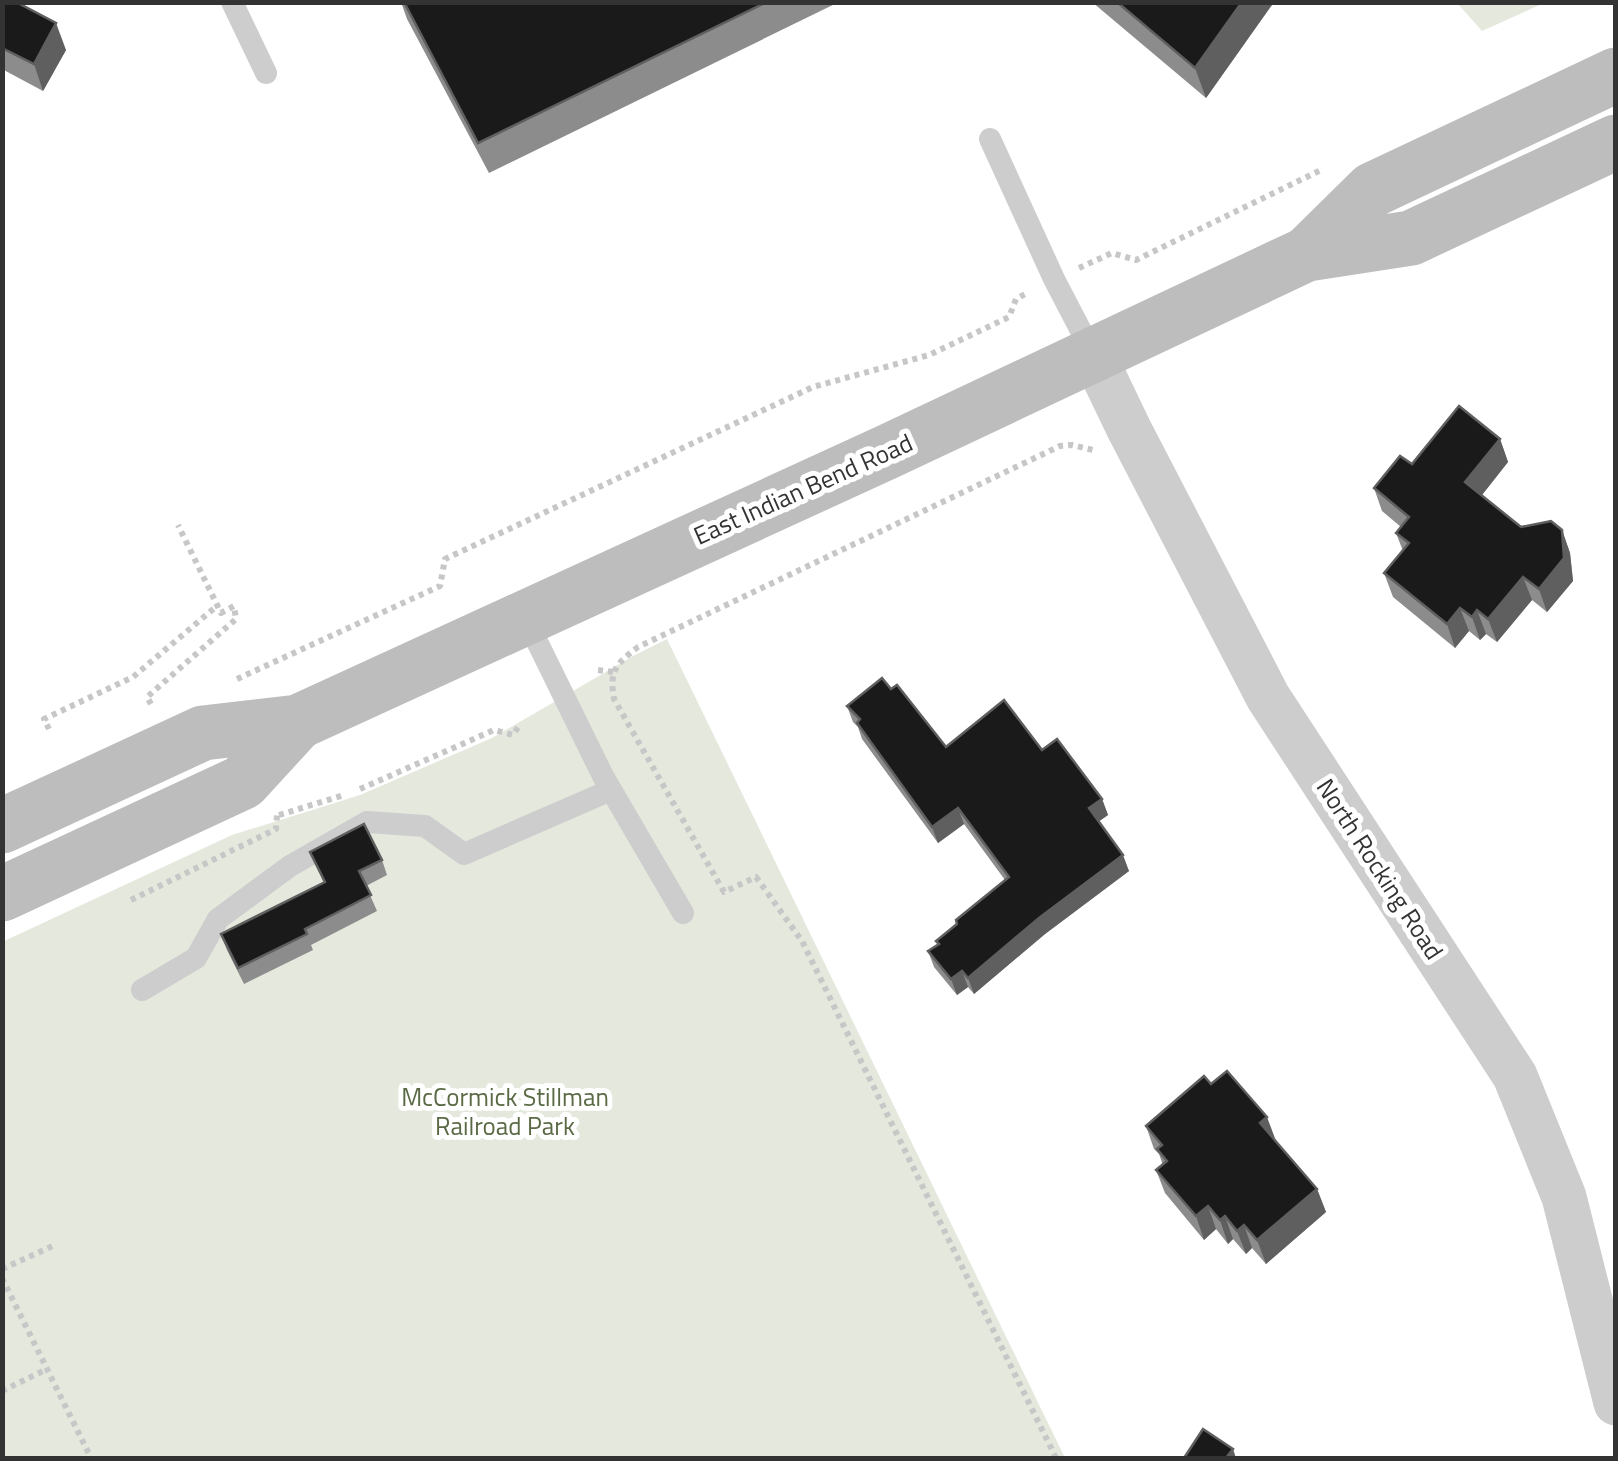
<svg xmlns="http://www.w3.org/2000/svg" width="1618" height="1461" font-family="'Titillium Web',sans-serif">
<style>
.green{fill:#e4e8dd}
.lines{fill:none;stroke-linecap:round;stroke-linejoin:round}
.path{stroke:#c7c7c7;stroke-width:6;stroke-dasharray:5 5;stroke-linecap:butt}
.lane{stroke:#cdcdcd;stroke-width:22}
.street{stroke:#cdcdcd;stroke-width:45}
.secondary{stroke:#bdbdbd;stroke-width:55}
.wall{fill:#8c8c8c}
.shaded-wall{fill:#5f5f5f}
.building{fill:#1a1a1a;stroke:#5f5f5f;stroke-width:2.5}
.labels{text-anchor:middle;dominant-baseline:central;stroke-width:10;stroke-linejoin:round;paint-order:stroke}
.street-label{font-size:25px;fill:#333;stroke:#fff}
.park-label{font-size:25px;fill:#5a6a45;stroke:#fff}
</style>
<rect width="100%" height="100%" fill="#fff"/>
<g class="green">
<polygon points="1457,3 1544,3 1482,31"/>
<polygon points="667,639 1065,1458 3,1458 2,942 232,835 360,795 492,738 635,655"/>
</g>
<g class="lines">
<g class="path">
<polyline points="1079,268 1112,253 1136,260 1321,170"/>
<polyline points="598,670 613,672"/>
<polyline points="237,679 440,586 445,559 813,387 929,355 1009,317 1016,299 1027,293"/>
<polyline points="151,704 147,697 236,619 234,606 221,613 178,525"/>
<polyline points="49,729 44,719 133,677 218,605"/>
<polyline points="360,789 494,730 513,735 520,724"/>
<polyline points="279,815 344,795"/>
<polyline points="131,900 276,829 277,815"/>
<polyline points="2,1269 55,1245"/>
<polyline points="2,1278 91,1458"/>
<polyline points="2,1391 47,1369"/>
<path d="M1056 1458 802 941 756 877 724 892 614 699C609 670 616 664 638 647L1060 446 1072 445 1093 450"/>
</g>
<g class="lane">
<polyline points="232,2 266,73"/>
<polyline points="990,139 1054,279 1093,354"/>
<polyline points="525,617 603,776 683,913"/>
<polyline points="142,990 196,958 218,919 290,866 367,822 425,826 464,854 611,790"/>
</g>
<polyline class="street" points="1093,354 1129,429 1268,697 1515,1076 1564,1197 1616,1403"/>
<g class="secondary">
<polyline points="1307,254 1372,190 1616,75"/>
<polyline points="2,826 203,733 298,722 887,452 1307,254 1411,238 1616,142"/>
<polyline points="2,894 243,782 298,722"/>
</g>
</g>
<g class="wall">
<polygon points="2,2 66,50 43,91 2,69"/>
<polygon points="401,2 839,2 489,173 407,19"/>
<polygon points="1092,2 1274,2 1206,98"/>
<polygon points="1500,439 1508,462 1482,495 1521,527 1562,530 1570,553 1573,581 1547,612 1532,600 1497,642 1486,634 1480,640 1469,631 1455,648 1393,597 1384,573 1403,551 1396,533 1401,527 1382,511 1374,488 1412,464"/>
<polygon points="891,689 946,747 1042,750 1102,799 1108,815 1098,822 1129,871 1045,934 974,994 968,987 957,995 934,967 928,951 938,945 936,941 1005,880 964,824 938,843 862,739 858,727 853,722 847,706"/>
<polygon points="310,852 382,860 387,875 366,886 377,911 311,945 313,950 244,984 227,950 221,934 324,883"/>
<polygon points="1211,1084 1276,1141 1317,1189 1326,1212 1266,1264 1252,1248 1246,1254 1233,1239 1228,1244 1216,1229 1204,1240 1165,1193 1156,1170 1163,1165 1159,1154 1154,1149 1146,1126"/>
</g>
<g class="shaded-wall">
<polygon points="1242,2 1274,2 1206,98 1195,68"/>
<polygon points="56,23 66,50 43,91 34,64"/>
<polygon points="1500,439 1508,462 1474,505 1465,482"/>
<polygon points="1562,530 1570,553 1573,581 1547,612 1539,589"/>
<polygon points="1523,577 1532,600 1497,642 1488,619"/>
<polygon points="1460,608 1469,631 1455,648 1447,624"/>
<polygon points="1477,610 1486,634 1480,640 1472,617"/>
<polygon points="1102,799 1108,815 1095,824 1089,808"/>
<polygon points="958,808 964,824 938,843 932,827"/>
<polygon points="1123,855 1129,871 1045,934 974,994 968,978 1039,918"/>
<polygon points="962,971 968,987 957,995 951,979"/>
<polygon points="1267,1117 1276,1141 1260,1123"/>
<polygon points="1317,1189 1326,1212 1266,1264 1257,1240"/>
<polygon points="1208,1206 1216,1229 1204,1240 1196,1216"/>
<polygon points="1225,1216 1233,1239 1228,1244 1220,1220"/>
<polygon points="1244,1225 1252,1248 1246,1254 1237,1231"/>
<polygon points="1233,1449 1236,1458 1226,1458"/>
</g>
<g class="building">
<polygon points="2,2 16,2 56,23 34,64 2,48"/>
<polygon points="404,2 767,2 478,143"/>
<polygon points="1117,2 1242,2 1195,68"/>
<polygon points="1459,406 1500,439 1465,482 1521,527 1551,521 1562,530 1564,558 1539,589 1523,577 1488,619 1477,610 1472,617 1460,608 1447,624 1384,573 1409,543 1396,533 1409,517 1374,488 1400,456 1412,464"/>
<polygon points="882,678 891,689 897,685 946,747 1004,700 1042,750 1057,739 1102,799 1089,808 1123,855 1039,918 968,978 962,971 951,979 928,951 939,944 936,941 957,924 956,920 1009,877 958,808 932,827 857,723 860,719 847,706"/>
<polygon points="364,824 382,860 359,871 371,895 305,929 307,934 238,968 221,934 325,882 310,852"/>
<polygon points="1227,1071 1267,1117 1260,1123 1317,1189 1257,1240 1244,1225 1237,1231 1225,1216 1220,1220 1208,1206 1196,1216 1156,1170 1167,1161 1157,1149 1162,1145 1146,1126 1204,1076 1211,1084"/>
<polygon points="1203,1429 1233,1449 1226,1458 1184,1458"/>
</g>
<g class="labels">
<g class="street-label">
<text transform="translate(803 489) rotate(-24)">East Indian Bend Road</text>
<text transform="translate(1380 869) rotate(57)">North Rocking Road</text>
</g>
<g class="park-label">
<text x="505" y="1097">McCormick Stillman<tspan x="505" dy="29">Railroad Park</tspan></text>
</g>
</g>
<rect width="1618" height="1461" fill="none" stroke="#333333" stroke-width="10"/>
</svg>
